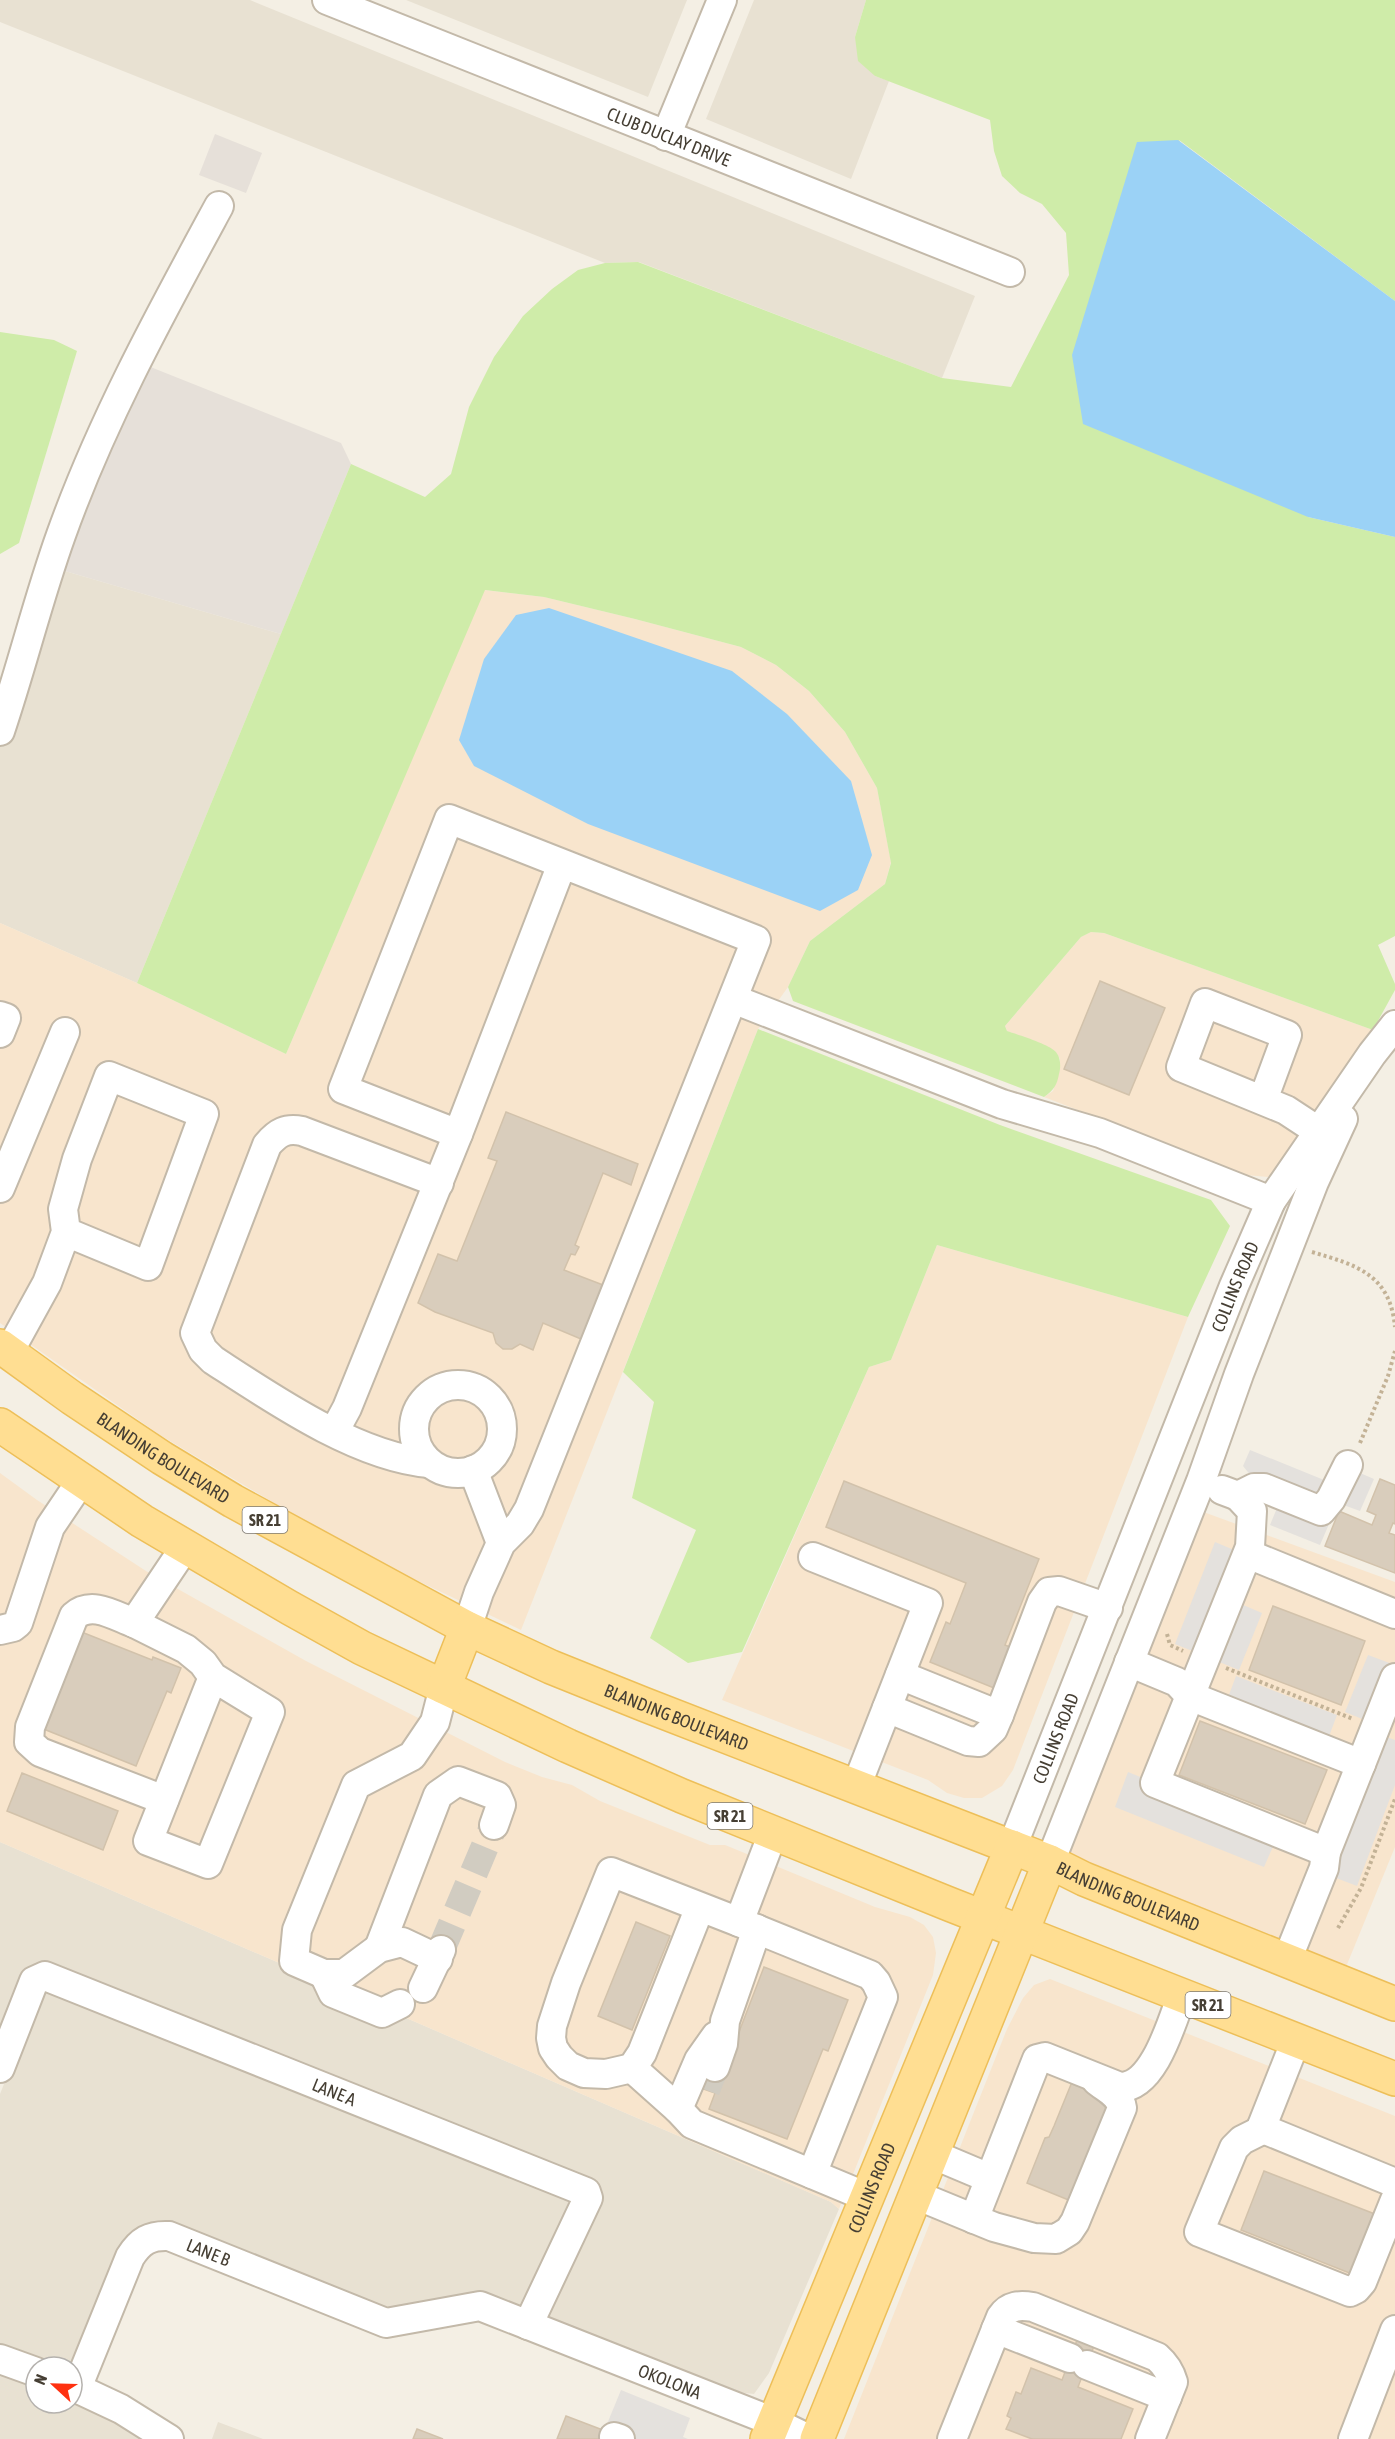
<svg xmlns="http://www.w3.org/2000/svg" width="1395" height="2439" font-family="'Asap Condensed',sans-serif">
<style>
.residential{fill:#e8e1d2}
.commercial{fill:#f8e5cd}
.industrial{fill:#e6e0d9}
.green{fill:#cfeca9}
.parking{fill:#e4e1dd}
.water{fill:#9bd2f6}
.building{fill:#d9cdbc;stroke:#d2c2ab;stroke-width:1.5}
.lines{fill:none;stroke-linecap:round;stroke-linejoin:round}
.minor-tunnel{stroke:#d1ccc1;stroke-width:28;stroke-dasharray:28 14;stroke-linecap:butt}
.minor-casing{stroke:#c3b9a9;stroke-width:32}
.major-casing{stroke:#edbf59;stroke-width:36}
.path{stroke:#c3b296;stroke-width:4;stroke-dasharray:3 3;stroke-linecap:butt}
.minor{stroke:#fff;stroke-width:28}
.major{stroke:#ffde92;stroke-width:33}
.labels{text-anchor:middle;dominant-baseline:central;stroke-width:5;stroke-linejoin:round;paint-order:stroke}
.shield{fill:#fff;stroke:#7e7971;stroke-width:1.5}
.shield-label{font-size:16px;font-weight:bold;fill:#463f34}
.street-label{font-size:18px;fill:#463f34;stroke:#fff}
</style>
<rect width="100%" height="100%" fill="#f4efe4"/>
<g class="residential">
<polygon points="0,0 250,0 975,296 942,378 639,262 605,263 0,22"/>
<polygon points="406,0 687,0 648,97"/>
<polygon points="754,0 866,0 855,37 875,76 889,81 851,179 706,119"/>
<polygon points="58,569 281,634 137,983 0,923 0,746 19,693"/>
<polygon points="0,1842 831,2202 839,2209 769,2373 754,2394 718,2390 544,2317 599,2193 47,1966 0,2045"/>
<polygon points="46,1989 573,2200 530,2302 519,2310 386,2314 153,2227 72,2367 41,2367 0,2350 0,2094 39,1997"/>
<polygon points="0,2370 36,2385 36,2403 72,2403 72,2399 153,2439 0,2439"/>
<polygon points="218,2422 263,2439 212,2439"/>
</g>
<g class="commercial">
<polygon points="484,590 544,597 635,619 741,647 776,665 809,691 845,732 877,788 891,862 885,884 810,941 788,987 758,1029 521,1630 351,1549 160,1435 0,1323 0,923 137,983 286,1054"/>
<polygon points="1091,932 1104,933 1373,1030 1284,1164 1268,1177 1246,1175 1044,1097 1053,1091 1060,1068 1060,1059 1055,1051 1007,1031 1005,1026 1081,937"/>
<polygon points="937,1245 1188,1317 1013,1770 1002,1786 982,1798 964,1798 947,1793 928,1780 722,1700 869,1367 891,1360"/>
<polygon points="0,1473 37,1500 146,1571 306,1661 505,1762 542,1777 572,1785 600,1801 710,1845 725,1845 875,1907 910,1917 924,1925 933,1937 936,1953 933,1975 839,2209 831,2202 0,1842"/>
<polygon points="1198,1510 1395,1582 1395,1847 1346,1967 1061,1857"/>
<polygon points="1050,1979 1395,2116 1395,2439 844,2439 1007,2029 1023,1998 1034,1985"/>
</g>
<g class="industrial">
<polygon points="215,134 262,153 246,193 199,175"/>
<polygon points="143,364 341,443 351,464 281,634 58,569"/>
</g>
<g class="green">
<path d="M866 0H1395V301L1179 140 1308 517 1395 537V936L1378 945 1395 984V990L1373 1030 1104 933 1091 932 1081 937 1005 1026 1007 1031C1019 1035 1048 1044 1055 1051 1061 1057 1061 1067 1059 1074 1057 1085 1054 1090 1044 1097L793 1001 788 987 810 941 885 884 891 863 877 788 845 732 809 691 776 665 741 647 635 619 544 597 485 590 286 1054 137 983 351 464 425 497 451 474 469 407 494 357 523 316 552 289 578 270 605 263 638 262 942 378 1011 387 1069 275 1066 233 1042 204 1020 193 1002 176 994 151 990 120 875 76 858 61 855 37Z"/>
<polygon points="0,332 54,340 77,351 19,543 0,554"/>
<polygon points="758,1029 1000,1125 1211,1200 1230,1226 1188,1317 937,1245 891,1360 869,1367 742,1652 688,1663 650,1638 696,1530 632,1498 654,1402 623,1372"/>
</g>
<g class="parking">
<polygon points="1250,1450 1324,1480 1332,1461 1374,1479 1360,1511 1338,1503 1320,1545 1270,1525 1277,1508 1243,1466"/>
<polygon points="1215,1542 1246,1555 1229,1599 1262,1613 1239,1670 1175,1644"/>
<polygon points="1368,1655 1395,1665 1377,1725 1345,1712"/>
<polygon points="1236,1676 1337,1715 1325,1747 1224,1708"/>
<polygon points="1376,1733 1395,1740 1395,1785 1357,1886 1323,1873"/>
<polygon points="1128,1772 1279,1833 1264,1867 1115,1807"/>
<polygon points="621,2390 690,2418 683,2437 688,2439 607,2439 605,2429"/>
</g>
<g class="water">
<polygon points="1178,140 1395,301 1395,537 1308,517 1083,424 1072,355 1137,142"/>
<polygon points="549,608 732,671 787,714 851,781 872,855 858,890 820,911 588,824 474,766 459,740 484,659 516,615"/>
</g>
<g class="building">
<polygon points="1100,981 1165,1008 1129,1095 1064,1069"/>
<polygon points="506,1112 638,1164 631,1185 603,1173 575,1245 579,1247 575,1255 571,1254 564,1270 603,1285 581,1339 543,1323 533,1350 520,1344 512,1349 503,1349 496,1343 493,1333 435,1312 418,1303 438,1254 457,1261 497,1161 488,1158"/>
<polygon points="1380,1479 1395,1485 1395,1524 1393,1523 1389,1533 1395,1535 1395,1573 1325,1546 1339,1511 1372,1525 1376,1515 1367,1511"/>
<polygon points="844,1481 1039,1559 1005,1645 1010,1647 994,1688 930,1662 946,1622 950,1624 966,1583 826,1527"/>
<polygon points="1273,1606 1365,1641 1341,1705 1249,1670"/>
<polygon points="79,1631 152,1660 153,1657 181,1668 171,1693 167,1691 136,1766 41,1728"/>
<polygon points="1200,1721 1327,1770 1305,1824 1179,1775"/>
<polygon points="22,1773 118,1811 103,1850 7,1811"/>
<polygon points="636,1922 670,1936 632,2030 598,2016"/>
<polygon points="764,1967 848,2000 828,2051 823,2049 787,2139 709,2109 715,2093 698,2087 707,2064 724,2071"/>
<polygon points="1072,2082 1093,2091 1111,2102 1071,2201 1027,2183 1045,2138 1049,2137 1054,2126"/>
<polygon points="1264,2171 1380,2216 1357,2276 1241,2230"/>
<polygon points="1077,2340 1094,2346 1078,2387 1133,2409 1121,2439 1032,2439 1006,2429 1011,2418 1007,2416 1016,2392 1021,2394 1031,2368 1062,2380"/>
<polygon points="566,2416 608,2432 605,2439 557,2439"/>
<polygon points="417,2429 443,2439 413,2439"/>
</g>
<g class="lines">
<g class="minor-tunnel">
<polyline points="441,1950 494,1825"/>
<polyline points="706,2090 715,2067"/>
</g>
<defs>
<g id="minor">
<path id="s1" d="M327 0 1010 272"/>
<polyline points="666,136 722,0"/>
<path d="M0 731C22 666 38 599 61 535 102 420 161 313 219 206"/>
<polyline points="733,999 1002,1104 1100,1133 1271,1201"/>
<polyline points="0,1016 6,1018 0,1033"/>
<polyline points="1263,1100 1287,1035 1205,1003 1181,1067 1286,1110 1318,1131"/>
<polyline points="0,1188 65,1032"/>
<polyline points="9,1352 47,1283 66,1232 148,1266 204,1114 109,1076 77,1159 63,1209 66,1232"/>
<circle cx="458" cy="1429" r="44"/>
<polyline points="334,1432 347,1408 458,1134"/>
<path d="M429 1463C357 1457 273 1399 213 1360L203 1350 195 1333 267 1145C278 1132 286 1128 302 1131L439 1183"/>
<polyline points="473,1470 501,1543"/>
<polyline points="1222,1490 1238,1496 1254,1488 1264,1488 1321,1511 1331,1499 1348,1465"/>
<polyline points="1238,1496 1252,1511 1250,1547 1155,1783 1326,1852"/>
<polyline points="185,1547 134,1623 186,1649 203,1663 213,1677 270,1712 208,1864 148,1841 213,1677"/>
<polyline points="1248,1554 1395,1614"/>
<polyline points="813,1557 928,1603 856,1787"/>
<path d="M134 1623C115 1616 92 1600 74 1616L30 1727 29 1742 40 1752 164 1800"/>
<polyline points="467,1628 479,1592 501,1543 520,1524 529,1509 756,940 449,819 343,1089 458,1134 562,864"/>
<polyline points="0,1630 13,1627 18,1623 50,1527 81,1481"/>
<polyline points="1129,1662 1177,1682 1190,1696 1361,1764 1326,1852 1324,1868 1287,1960"/>
<polyline points="887,1708 968,1741 979,1742 993,1729 999,1715 900,1675"/>
<polyline points="999,1715 1042,1602 1049,1592 1059,1591 1108,1608"/>
<polyline points="1361,1764 1395,1678"/>
<path id="s2" d="M1012 1847 1234 1286 1271 1201 1372 1054 1395 1025"/>
<polyline points="1050,1862 1201,1481 1239,1374 1314,1182 1343,1119"/>
<polyline points="700,1907 642,2053 632,2068 606,2074 584,2073 568,2066 559,2057 553,2048 551,2038 552,2026 566,1983 611,1872 739,1922 773,1833"/>
<polyline points="739,1922 870,1975 876,1982 883,1997 812,2174"/>
<polyline points="379,1948 438,1795 458,1781 497,1796 501,1805 494,1825"/>
<polyline points="438,1959 402,1942 379,1948 344,1974 324,1974 294,1961 297,1930 356,1785 412,1756 435,1722 444,1687"/>
<polyline points="324,1974 333,1993 382,2013 400,2004"/>
<polyline points="423,1988 441,1950"/>
<polyline points="1296,2040 1260,2131 1242,2140 1234,2148 1199,2232 1350,2292 1356,2289 1362,2282 1395,2200"/>
<polyline points="715,2067 723,2044 725,2021 757,1929"/>
<path id="s3" d="M0 2068 34 1981 45 1976 586 2192 588 2198 528 2325"/>
<polyline points="632,2068 678,2109 692,2124 867,2197"/>
<polyline points="678,2109 699,2060 716,2036"/>
<polyline points="1261,2128 1395,2183"/>
<polyline points="932,2154 989,2178"/>
<path d="M916 2195 994 2227 1034 2238 1056 2239 1069 2231 1075 2222 1122 2108C1120 2094 1106 2089 1096 2080"/>
<path d="M974 2219 1037 2059 1045 2057 1120 2087C1154 2088 1172 2021 1182 1995"/>
<polyline points="996,2329 1070,2358"/>
<polyline points="0,2359 36,2372"/>
<polyline points="1087,2365 1167,2397"/>
<polyline points="72,2386 121,2409 169,2439"/>
<path id="s4" d="M77 2388 130 2257C140 2241 150 2235 169 2236L386 2323 480 2306 774 2422 809 2439"/>
<polyline points="614,2437 620,2439"/>
<path d="M952 2439 1001 2317C1009 2305 1020 2305 1033 2307L1157 2357C1165 2364 1170 2371 1173 2382L1150 2439"/>
<polyline points="1353,2439 1395,2330"/>
</g>
<g id="major">
<path id="s5" d="M0 1346 72 1398 162 1458 233 1501 467 1628 551 1667 643 1704 1050 1862 1084 1879 1395 2004"/>
<polyline points="0,1425 142,1521 290,1608 362,1648 568,1746 682,1796 949,1904 1395,2079"/>
<polyline points="444,1687 467,1628"/>
<path id="s6" d="M767 2439 1012 1847"/>
<polyline points="817,2439 1050,1862"/>
</g>
</defs>
<use href="#minor" class="minor-casing"/>
<use href="#major" class="major-casing"/>
<g class="path">
<path d="M1312 1252C1356 1265 1390 1274 1395 1327"/>
<polyline points="1360,1443 1388,1376 1395,1351"/>
<polyline points="1167,1634 1170,1645 1183,1651"/>
<polyline points="1226,1668 1353,1719"/>
<polyline points="1338,1928 1361,1888 1395,1799"/>
</g>
<use href="#minor" class="minor"/>
<use href="#major" class="major"/>
</g>
<g class="labels">
<g class="shield">
<rect x="242.5" y="1507" width="45" height="26" rx="4.5"/>
<rect x="707.5" y="1803" width="45" height="26" rx="4.5"/>
<rect x="1185.5" y="1992" width="45" height="26" rx="4.5"/>
</g>
<g class="shield-label">
<text x="265" y="1520">SR 21</text>
<text x="730" y="1816">SR 21</text>
<text x="1208" y="2005">SR 21</text>
</g>
<g class="street-label">
<text stroke="none"><textPath href="#s1" startOffset="368">CLUB DUCLAY DRIVE</textPath></text>
<text stroke="none"><textPath href="#s2" startOffset="603">COLLINS ROAD</textPath></text>
<text stroke="none"><textPath href="#s5" startOffset="198">BLANDING BOULEVARD</textPath></text>
<text stroke="none"><textPath href="#s5" startOffset="774">BLANDING BOULEVARD</textPath></text>
<text stroke="none"><textPath href="#s2" startOffset="117">COLLINS ROAD</textPath></text>
<text stroke="none"><textPath href="#s5" startOffset="1260">BLANDING BOULEVARD</textPath></text>
<text stroke="none"><textPath href="#s3" startOffset="417">LANE A</textPath></text>
<text stroke="none"><textPath href="#s6" startOffset="272">COLLINS ROAD</textPath></text>
<text stroke="none"><textPath href="#s4" startOffset="231">LANE B</textPath></text>
<text stroke="none"><textPath href="#s4" startOffset="722">OKOLONA</textPath></text>
</g>
</g>
<g transform="translate(54 2385) rotate(292)"><circle r="28" fill="#ffffff" stroke="#b5b2ae" stroke-width="1.5"/>
<path d="M0-4.5L10 22L0 15L-10 22Z" fill="#ff3110"/>
<text y="-9" font-size="16" font-weight="bold" text-anchor="middle" fill="#463f34">N</text>
</g>
</svg>
